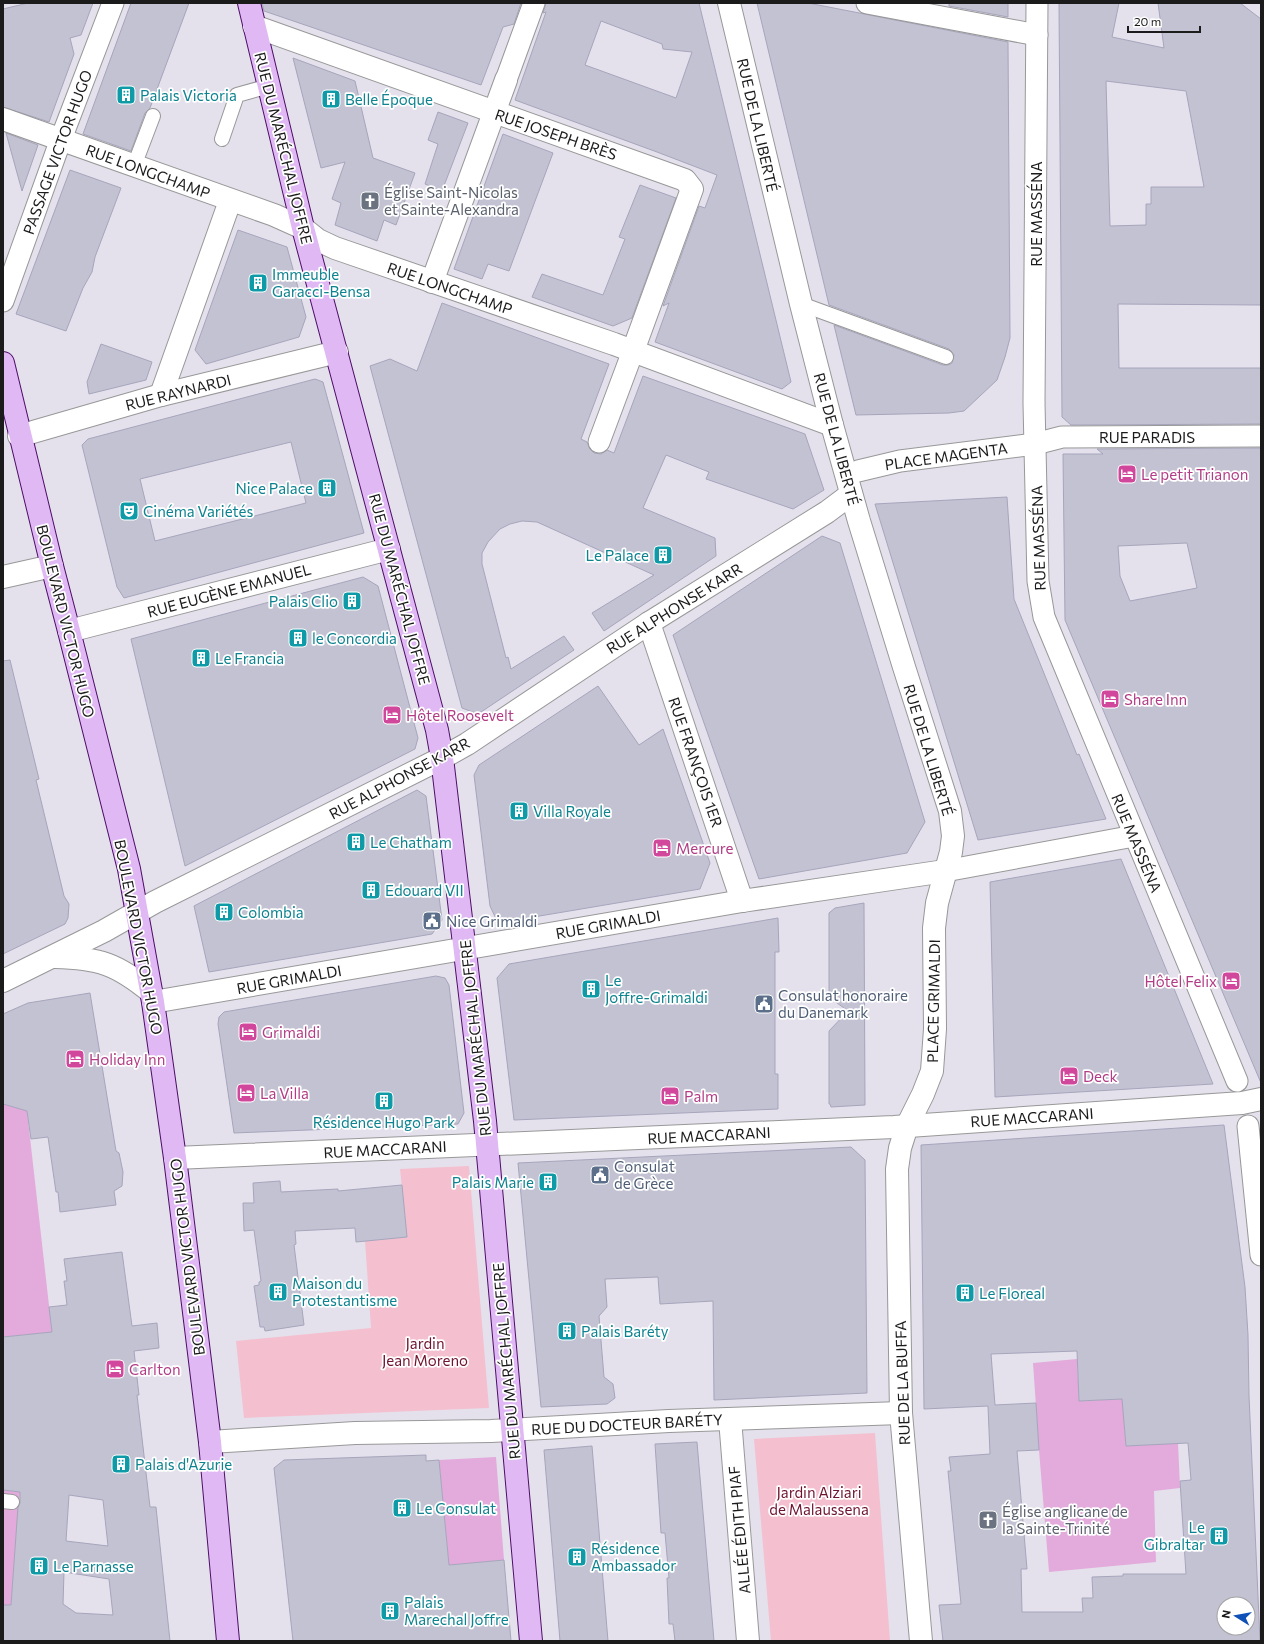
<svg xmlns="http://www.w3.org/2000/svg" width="1264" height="1644" font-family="Commissioner,sans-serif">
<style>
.grass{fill:#e3aadc}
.park{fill:#f4c0d0}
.building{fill:#c3c2d2;stroke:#a6a5bc;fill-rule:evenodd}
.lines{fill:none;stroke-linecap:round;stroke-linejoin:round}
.service-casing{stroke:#989898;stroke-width:16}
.pedestrian-casing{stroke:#989898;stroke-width:23}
.minor-casing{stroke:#989898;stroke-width:24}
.tertiary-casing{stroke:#989898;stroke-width:24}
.secondary-casing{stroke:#4e0d68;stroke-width:24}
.service{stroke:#fff;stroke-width:14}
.pedestrian{stroke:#fff;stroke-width:21}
.minor{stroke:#fff;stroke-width:22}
.tertiary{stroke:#fff;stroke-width:22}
.secondary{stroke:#dfb8f4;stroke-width:22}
.labels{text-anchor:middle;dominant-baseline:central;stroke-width:3.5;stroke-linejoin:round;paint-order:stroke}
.culture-label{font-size:15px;fill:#0d838f;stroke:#fff;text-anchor:start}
.street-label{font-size:15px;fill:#1b1b1b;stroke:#fff}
.worship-label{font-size:15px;fill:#5b616d;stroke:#fff;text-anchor:start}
.hotel-label{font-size:15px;fill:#b23c85;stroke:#fff;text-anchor:start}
.service-label{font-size:15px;fill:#4e5e75;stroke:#fff;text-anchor:start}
.park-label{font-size:15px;fill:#6f132f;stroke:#fff}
</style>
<rect width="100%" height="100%" fill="#e4e1ec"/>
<g class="grass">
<polygon points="3,1104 27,1111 52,1332 3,1337"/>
<polygon points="1077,1359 1079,1401 1141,1398 1155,1421 1124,1423 1126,1446 1178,1443 1180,1488 1154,1491 1156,1562 1049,1572 1039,1450 1033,1363"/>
<polygon points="496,1457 504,1560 449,1565 439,1460"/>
<polygon points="3,1490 20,1492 11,1605 3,1605"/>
</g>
<g class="park">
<polygon points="469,1166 489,1408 244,1418 236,1341 371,1328 365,1241 407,1237 400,1169"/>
<polygon points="875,1433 890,1641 771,1641 754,1439"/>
</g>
<g class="building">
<polygon points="28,3 93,3 81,35 70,38 74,54 49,122 3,107 3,9"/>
<polygon points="131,3 189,3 150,108 145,113 131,151 83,134"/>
<polygon points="262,3 521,3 514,24 503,27 481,85 264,11"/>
<path d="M546 3H699L791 382 782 389 655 342 669 303 663 306 699 206 705 208 717 175 657 152 515 100 546 12 543 13ZM601 21 662 44 663 49 692 52 676 98 585 65Z"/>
<polygon points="757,3 808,3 1008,42 1010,338 1005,357 997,380 964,411 949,413 856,415 834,325 943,365 948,365 952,363 954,355 949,349 829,305"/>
<polygon points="949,3 1008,3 1008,17 949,6"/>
<path d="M1059 3H1119L1112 37 1164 48 1158 3H1240L1261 19V305L1118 304 1119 368H1261V424L1071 425 1062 417ZM1106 81 1186 91 1204 187H1151V204H1146V225L1110 226Z"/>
<polygon points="293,58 355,81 373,158 415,173 396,225 384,220 377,241 335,225 341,203 332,199 345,162 321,168"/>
<polygon points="438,112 468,123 442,191 425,184 438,144 428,140"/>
<polygon points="6,133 38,145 22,191"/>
<polygon points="503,134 553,153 509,271 488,264 482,279 454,269"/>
<polygon points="70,170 121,188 95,257 92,272 83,288 66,331 16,314"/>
<polygon points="640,185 676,198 632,318 613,326 532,297 542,274 603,295 625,239 619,237"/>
<polygon points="238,230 287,247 306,317 299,337 206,364 195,350"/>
<polygon points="442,303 609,364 581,439 587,442 590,449 594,453 601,454 607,450 614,453 643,376 805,434 824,490 793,509 706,479 709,472 666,455 643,508 715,538 716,556 604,631 592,613 654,575 537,522 522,521 510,524 500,529 488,542 482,553 482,564 506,658 508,657 511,669 564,636 574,650 478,714 462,708 370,366 390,359 417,371"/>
<polygon points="101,344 152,362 146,380 89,394 87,382"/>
<path d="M315 379 323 382 364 533 124 598 117 587 82 445 88 439ZM291 442 306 503 155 541 140 479Z"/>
<path d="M1261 448V1083L1065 620 1063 454H1103L1097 449ZM1187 543 1197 588 1130 601 1120 576 1118 546Z"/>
<polygon points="1007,497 1014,599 1077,755 1079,754 1106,819 978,840 875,504"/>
<polygon points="822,536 840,543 925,822 907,853 759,879 673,635"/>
<polygon points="363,577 378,586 418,738 415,749 185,866 131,639"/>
<polygon points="10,660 39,779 36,780 64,896 69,904 68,918 65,924 3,954 3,661"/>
<polygon points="598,686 639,745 663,729 710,863 700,889 498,923 490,906 474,775 479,765"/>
<polygon points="417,790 426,796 442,920 432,934 209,972 194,906"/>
<polygon points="1121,859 1213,1084 995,1097 990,882"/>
<polygon points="864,903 865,1105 831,1107 830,1104 829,1104 829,1031 848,1011 829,997 829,913 835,908"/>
<polygon points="778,918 779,952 775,952 775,1074 778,1074 778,1109 514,1120 497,978 509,964"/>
<polygon points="436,976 445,978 449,985 464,1113 458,1124 234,1133 218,1024 219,1017 224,1012"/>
<polygon points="90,993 116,1151 119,1153 123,1172 122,1186 114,1191 116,1205 60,1212 58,1192 56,1192 48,1137 31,1139 27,1111 3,1104 3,1014 28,1003"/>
<path d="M1224 1125 1245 1287 1248 1335 1249 1396 1260 1641H943L939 1605 961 1604 948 1471H951L949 1457 990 1454 988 1406 924 1409 921 1145ZM1077 1351 1079 1401 1122 1399 1126 1446 1188 1443 1191 1480 1180 1481 1186 1574H1123V1576L1092 1577 1093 1598H1082L1083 1612H1022L1021 1569H1027L1017 1451 1039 1450 1036 1403 995 1405 991 1354ZM1224 1604H1248V1628H1224Z"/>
<polygon points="851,1147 865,1160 867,1393 714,1400 713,1301 660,1304 658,1277 605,1279 607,1307 599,1316 604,1377 613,1384 615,1398 607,1404 541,1407 518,1163"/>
<polygon points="280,1181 281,1192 338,1189 338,1191 402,1185 407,1237 356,1242 355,1228 295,1231 296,1244 294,1245 304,1325 265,1331 264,1327 260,1327 254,1286 259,1285 259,1282 261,1281 254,1230 244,1231 243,1203 254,1203 253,1183"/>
<path d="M122 1252 132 1326 157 1323 159 1348 134 1351 139 1395H137L150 1507H156L170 1641H3V1605H11L18 1507 20 1503V1492L3 1490V1337L52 1332 49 1307 67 1305 64 1281H67L64 1259ZM69 1495 103 1500 108 1546 66 1541ZM64 1572 109 1579 113 1615 76 1613 63 1604Z"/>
<polygon points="697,1442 714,1641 675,1641 673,1624 669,1624 667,1578 669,1578 665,1533 661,1533 655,1444"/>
<polygon points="592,1446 608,1641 560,1641 544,1450"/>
<polygon points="426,1455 426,1461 439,1460 449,1565 504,1560 511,1641 293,1641 274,1468 284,1460"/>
</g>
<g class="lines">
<defs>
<g id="service">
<polyline points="222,139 237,95 269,86"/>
<polyline points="134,166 153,116"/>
<polyline points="801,304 946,357"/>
<polyline points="3,1501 12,1502"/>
</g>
<g id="pedestrian">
<polyline points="867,3 1037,35"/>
<polyline points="1037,3 1034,403 1038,581 1044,617 1237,1081"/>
<polyline points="506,80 534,3"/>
<polyline points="3,301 61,139 113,3"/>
<polyline points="599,442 633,351"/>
<polyline points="858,471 900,461 1035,444 1062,437 1261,436"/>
<polyline points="945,871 1134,836"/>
<polyline points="1248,1126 1261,1255"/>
</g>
<g id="minor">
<polyline points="254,26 685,180 692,189 633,351"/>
<polyline points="3,119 274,215 303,228 318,240 335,248 614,344 832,425"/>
<polyline points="432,282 506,80"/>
<polyline points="161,395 230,201"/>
<polyline points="19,436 161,395 337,352"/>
<polyline points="3,577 52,566"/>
<polyline points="649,623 742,901"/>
<polyline points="69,631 389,549"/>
<path d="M55 957C99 958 117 964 151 992"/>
<polyline points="3,981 104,931 155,902 442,758 467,744 649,623 827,512 851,494"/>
<polyline points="153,1002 742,901 945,871"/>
<polyline points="175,1158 894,1127 1242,1103 1261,1099"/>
<polyline points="730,1419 748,1641"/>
<polyline points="210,1442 355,1433 491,1431 669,1421 901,1413"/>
</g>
<polyline id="tertiary" points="729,3 801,304 832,425 859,521 904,667 950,811 953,836 951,852 937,903 934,928 935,1029 932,1071 923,1094 907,1126 900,1148 897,1169 901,1413 921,1641"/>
<g id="secondary">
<polyline points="249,3 303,228 437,730 442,758 485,1121 531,1641"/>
<polyline points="3,363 52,566 69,631 129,869 153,1002 175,1158 210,1442 228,1641"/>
</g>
</defs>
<use href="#service" class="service-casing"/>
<use href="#pedestrian" class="pedestrian-casing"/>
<use href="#minor" class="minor-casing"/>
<use href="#tertiary" class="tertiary-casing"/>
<use href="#secondary" class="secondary-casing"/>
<use href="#service" class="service"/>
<use href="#pedestrian" class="pedestrian"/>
<use href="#minor" class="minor"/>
<use href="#tertiary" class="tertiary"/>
<use href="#secondary" class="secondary"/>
</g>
<defs>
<symbol id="building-square" viewBox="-11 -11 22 22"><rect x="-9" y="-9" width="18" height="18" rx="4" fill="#0f9aa8" stroke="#fff"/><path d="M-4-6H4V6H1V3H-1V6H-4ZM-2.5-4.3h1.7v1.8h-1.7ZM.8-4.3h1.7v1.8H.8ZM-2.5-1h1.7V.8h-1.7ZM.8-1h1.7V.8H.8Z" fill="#fff"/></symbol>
<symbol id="church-square" viewBox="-11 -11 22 22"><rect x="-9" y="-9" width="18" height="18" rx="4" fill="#6b7280" stroke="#fff"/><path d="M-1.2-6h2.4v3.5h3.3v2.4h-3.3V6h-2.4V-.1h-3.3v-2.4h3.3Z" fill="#fff"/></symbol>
<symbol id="hotel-square" viewBox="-11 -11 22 22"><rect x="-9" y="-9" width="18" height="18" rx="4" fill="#d1479c" stroke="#fff"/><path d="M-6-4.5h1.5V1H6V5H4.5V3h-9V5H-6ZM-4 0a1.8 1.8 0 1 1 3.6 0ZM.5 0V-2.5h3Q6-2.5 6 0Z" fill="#fff"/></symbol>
<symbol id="theatre-square" viewBox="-11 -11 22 22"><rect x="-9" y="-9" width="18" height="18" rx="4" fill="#0f9aa8" stroke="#fff"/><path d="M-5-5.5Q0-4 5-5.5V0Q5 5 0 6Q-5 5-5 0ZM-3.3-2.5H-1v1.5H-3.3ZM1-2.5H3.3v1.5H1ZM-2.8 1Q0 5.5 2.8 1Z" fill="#fff"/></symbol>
<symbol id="civic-square" viewBox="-11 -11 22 22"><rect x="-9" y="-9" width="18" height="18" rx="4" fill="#5c6f8a" stroke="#fff"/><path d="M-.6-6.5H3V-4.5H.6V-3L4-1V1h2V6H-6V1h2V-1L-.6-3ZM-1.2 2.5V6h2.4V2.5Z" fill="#fff"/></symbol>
</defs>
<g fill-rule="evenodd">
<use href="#building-square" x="115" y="84" width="22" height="22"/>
<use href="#building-square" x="320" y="88" width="22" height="22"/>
<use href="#church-square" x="359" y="190" width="22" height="22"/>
<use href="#building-square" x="247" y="272" width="22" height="22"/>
<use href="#hotel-square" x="1116" y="463" width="22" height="22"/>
<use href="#building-square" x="316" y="477" width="22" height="22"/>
<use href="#theatre-square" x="118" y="500" width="22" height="22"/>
<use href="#building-square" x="652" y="544" width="22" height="22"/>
<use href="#building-square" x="341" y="590" width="22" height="22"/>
<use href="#building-square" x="287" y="627" width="22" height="22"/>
<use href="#building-square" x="190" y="647" width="22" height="22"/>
<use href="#hotel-square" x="1099" y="688" width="22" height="22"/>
<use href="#hotel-square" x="381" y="704" width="22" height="22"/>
<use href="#building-square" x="508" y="800" width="22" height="22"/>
<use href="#building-square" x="345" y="831" width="22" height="22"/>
<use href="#hotel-square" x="651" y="837" width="22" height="22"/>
<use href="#building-square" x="360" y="879" width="22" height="22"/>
<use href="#building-square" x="213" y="901" width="22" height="22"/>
<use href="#civic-square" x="421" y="910" width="22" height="22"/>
<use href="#hotel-square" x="1220" y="970" width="22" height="22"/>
<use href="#building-square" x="580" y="978" width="22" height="22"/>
<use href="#civic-square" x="753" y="993" width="22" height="22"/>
<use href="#hotel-square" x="237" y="1021" width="22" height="22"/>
<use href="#hotel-square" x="64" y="1048" width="22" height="22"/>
<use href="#hotel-square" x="1058" y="1065" width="22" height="22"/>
<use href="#hotel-square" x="235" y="1082" width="22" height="22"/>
<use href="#hotel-square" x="659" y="1085" width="22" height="22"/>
<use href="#building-square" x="373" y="1090" width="22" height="22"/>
<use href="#civic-square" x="589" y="1164" width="22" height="22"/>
<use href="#building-square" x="537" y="1171" width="22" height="22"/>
<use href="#building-square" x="267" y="1281" width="22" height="22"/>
<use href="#building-square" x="954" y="1282" width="22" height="22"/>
<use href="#building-square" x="556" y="1320" width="22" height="22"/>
<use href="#hotel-square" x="104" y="1358" width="22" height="22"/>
<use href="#building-square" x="110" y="1453" width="22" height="22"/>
<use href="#building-square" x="391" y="1497" width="22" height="22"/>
<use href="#church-square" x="977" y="1509" width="22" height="22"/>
<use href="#building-square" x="1208" y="1525" width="22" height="22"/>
<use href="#building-square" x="566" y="1546" width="22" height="22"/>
<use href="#building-square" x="28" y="1555" width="22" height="22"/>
<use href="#building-square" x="379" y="1600" width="22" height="22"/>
</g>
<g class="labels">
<g class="culture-label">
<text x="140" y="95">Palais Victoria</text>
<text x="345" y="99">Belle Époque</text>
<text x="272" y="274">Immeuble<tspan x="272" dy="17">Garacci-Bensa</tspan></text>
<text x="313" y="488" text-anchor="end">Nice Palace</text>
<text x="143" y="511">Cinéma Variétés</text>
<text x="649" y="555" text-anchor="end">Le Palace</text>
<text x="338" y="601" text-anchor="end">Palais Clio</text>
<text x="312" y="638">le Concordia</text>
<text x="215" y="658">Le Francia</text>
<text x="533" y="811">Villa Royale</text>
<text x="370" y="842">Le Chatham</text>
<text x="385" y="890">Edouard VII</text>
<text x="238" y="912">Colombia</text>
<text x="605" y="980">Le<tspan x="605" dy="17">Joffre-Grimaldi</tspan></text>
<text x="384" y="1122" text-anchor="middle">Résidence Hugo Park</text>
<text x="534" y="1182" text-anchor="end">Palais Marie</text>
<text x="292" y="1283">Maison du<tspan x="292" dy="17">Protestantisme</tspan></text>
<text x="979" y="1293">Le Floreal</text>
<text x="581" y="1331">Palais Baréty</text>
<text x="135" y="1464">Palais d'Azurie</text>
<text x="416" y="1508">Le Consulat</text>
<text x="1205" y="1527" text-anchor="end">Le<tspan x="1205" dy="17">Gibraltar</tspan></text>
<text x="591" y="1548">Résidence<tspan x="591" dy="17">Ambassador</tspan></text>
<text x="53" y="1566">Le Parnasse</text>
<text x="404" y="1602">Palais<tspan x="404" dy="17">Marechal Joffre</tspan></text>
</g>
<g class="street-label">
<text transform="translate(758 125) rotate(77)">RUE DE LA LIBERTÉ</text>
<text transform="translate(556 134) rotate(19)">RUE JOSEPH BRÈS</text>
<text transform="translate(284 148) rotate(76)">RUE DU MARÉCHAL JOFFRE</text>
<text transform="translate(57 152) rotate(-70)">PASSAGE VICTOR HUGO</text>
<text transform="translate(148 171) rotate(20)">RUE LONGCHAMP</text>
<text transform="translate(1036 214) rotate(-90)">RUE MASSÉNA</text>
<text transform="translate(450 288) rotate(19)">RUE LONGCHAMP</text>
<text transform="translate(178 392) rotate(-14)">RUE RAYNARDI</text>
<text x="1147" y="437">RUE PARADIS</text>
<text transform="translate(837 439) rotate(75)">RUE DE LA LIBERTÉ</text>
<text transform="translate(946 456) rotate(-8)">PLACE MAGENTA</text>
<text transform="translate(1038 538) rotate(-92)">RUE MASSÉNA</text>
<text transform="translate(400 589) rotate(75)">RUE DU MARÉCHAL JOFFRE</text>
<text transform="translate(229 590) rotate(-15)">RUE EUGÈNE EMANUEL</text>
<text transform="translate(674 608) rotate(-32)">RUE ALPHONSE KARR</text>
<text transform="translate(66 621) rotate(76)">BOULEVARD VICTOR HUGO</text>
<text transform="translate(929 750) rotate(73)">RUE DE LA LIBERTÉ</text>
<text transform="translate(696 762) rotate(71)">RUE FRANÇOIS 1ER</text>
<text transform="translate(399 778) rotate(-28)">RUE ALPHONSE KARR</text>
<text transform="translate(1137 843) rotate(67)">RUE MASSÉNA</text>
<text transform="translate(608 924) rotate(-10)">RUE GRIMALDI</text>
<text transform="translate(139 937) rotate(79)">BOULEVARD VICTOR HUGO</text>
<text transform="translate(289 979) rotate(-10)">RUE GRIMALDI</text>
<text transform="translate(933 1001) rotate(-89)">PLACE GRIMALDI</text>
<text transform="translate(475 1038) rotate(-96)">RUE DU MARÉCHAL JOFFRE</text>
<text transform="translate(1032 1117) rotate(-4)">RUE MACCARANI</text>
<text transform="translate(709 1135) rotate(-3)">RUE MACCARANI</text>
<text transform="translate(385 1149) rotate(-3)">RUE MACCARANI</text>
<text transform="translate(187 1257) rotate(-97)">BOULEVARD VICTOR HUGO</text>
<text transform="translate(506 1361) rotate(-95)">RUE DU MARÉCHAL JOFFRE</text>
<text transform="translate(902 1383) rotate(-92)">RUE DE LA BUFFA</text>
<text transform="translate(627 1424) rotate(-3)">RUE DU DOCTEUR BARÉTY</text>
<text transform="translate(739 1530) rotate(-95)">ALLÉE ÉDITH PIAF</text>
</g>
<g class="worship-label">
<text x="384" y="192">Église Saint-Nicolas<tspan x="384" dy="17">et Sainte-Alexandra</tspan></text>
<text x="1002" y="1511">Église anglicane de<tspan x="1002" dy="17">la Sainte-Trinité</tspan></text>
</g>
<g class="hotel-label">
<text x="1141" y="474">Le petit Trianon</text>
<text x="1124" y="699">Share Inn</text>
<text x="406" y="715">Hôtel Roosevelt</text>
<text x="676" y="848">Mercure</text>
<text x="1217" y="981" text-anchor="end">Hôtel Felix</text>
<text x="262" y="1032">Grimaldi</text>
<text x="89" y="1059">Holiday Inn</text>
<text x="1083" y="1076">Deck</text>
<text x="260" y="1093">La Villa</text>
<text x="684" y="1096">Palm</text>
<text x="129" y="1369">Carlton</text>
</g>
<g class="service-label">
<text x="446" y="921">Nice Grimaldi</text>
<text x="778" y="995">Consulat honoraire<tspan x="778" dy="17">du Danemark</tspan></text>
<text x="614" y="1166">Consulat<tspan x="614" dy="17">de Grèce</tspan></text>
</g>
<g class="park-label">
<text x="425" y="1343">Jardin<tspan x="425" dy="17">Jean Moreno</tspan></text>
<text x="819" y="1492">Jardin Alziari<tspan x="819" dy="17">de Malaussena</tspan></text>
</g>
</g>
<rect width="1264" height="1644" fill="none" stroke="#1b1b1b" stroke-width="8"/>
<g transform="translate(1236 1616) rotate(281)"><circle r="19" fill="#ffffff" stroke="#a4a4a4"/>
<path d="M0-3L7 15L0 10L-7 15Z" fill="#0f51b7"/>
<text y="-6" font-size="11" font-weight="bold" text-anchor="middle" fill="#1b1b1b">N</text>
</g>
<path d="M1128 26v6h72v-6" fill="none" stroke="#1b1b1b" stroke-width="2"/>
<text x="1134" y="26" font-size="12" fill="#1b1b1b" stroke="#ffffff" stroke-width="3" paint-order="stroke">20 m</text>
</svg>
